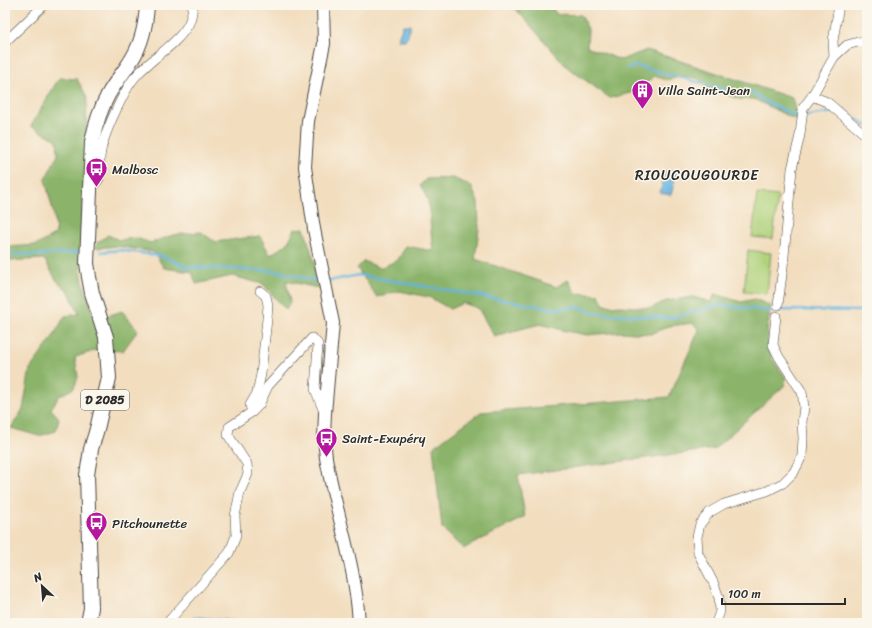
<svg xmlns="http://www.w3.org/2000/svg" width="872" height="628" font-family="Sriracha,sans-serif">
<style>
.green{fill:#afd27a;stroke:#6d7e52}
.forest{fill:#8bb46a;stroke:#5b704a}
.water{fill:#63b3de;stroke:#476f84}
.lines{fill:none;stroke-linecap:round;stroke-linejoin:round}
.stream{stroke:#63b3de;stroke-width:2.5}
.street-casing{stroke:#494641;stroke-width:10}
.secondary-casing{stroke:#494641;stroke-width:14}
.primary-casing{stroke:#494641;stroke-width:16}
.street{stroke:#fff;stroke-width:9}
.secondary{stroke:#fff;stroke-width:12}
.primary{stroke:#fff;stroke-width:14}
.labels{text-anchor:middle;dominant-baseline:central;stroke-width:3;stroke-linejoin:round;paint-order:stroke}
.shield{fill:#fbf7ec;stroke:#696865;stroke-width:1}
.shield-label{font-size:12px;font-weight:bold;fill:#2b2b2b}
.poi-label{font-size:13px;fill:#2b2b2b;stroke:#fbf7ec;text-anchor:start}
.neighbourhood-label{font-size:14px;letter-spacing:1px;fill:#2b2b2b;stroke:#fbf7ec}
</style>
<rect width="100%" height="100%" fill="#fbf7ec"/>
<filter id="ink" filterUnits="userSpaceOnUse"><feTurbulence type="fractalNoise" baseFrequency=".025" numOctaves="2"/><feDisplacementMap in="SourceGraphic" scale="8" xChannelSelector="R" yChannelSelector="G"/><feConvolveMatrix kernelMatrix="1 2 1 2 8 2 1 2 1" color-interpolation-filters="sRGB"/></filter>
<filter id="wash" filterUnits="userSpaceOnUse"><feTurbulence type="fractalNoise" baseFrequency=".012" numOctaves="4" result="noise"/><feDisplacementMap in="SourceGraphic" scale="16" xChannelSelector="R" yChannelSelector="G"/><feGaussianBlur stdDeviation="0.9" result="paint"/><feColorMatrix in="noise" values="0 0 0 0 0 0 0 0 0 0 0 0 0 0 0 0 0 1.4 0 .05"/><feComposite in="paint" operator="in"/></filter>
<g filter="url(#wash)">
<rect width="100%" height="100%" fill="#f2ddbe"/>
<g class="green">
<polygon points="757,194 778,196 773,239 752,237"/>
<polygon points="748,250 771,253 767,294 744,292"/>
</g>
<g class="forest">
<polygon points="489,5 551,5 556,14 581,15 588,29 587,47 621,60 647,50 792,98 798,121 754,99 739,99 707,88 699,79 685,76 666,80 655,76 634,92 610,98 567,67 514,7"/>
<polygon points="59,78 77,79 87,97 86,143 80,261 83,283 95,320 122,311 138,330 123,351 97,350 75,357 78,377 74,388 59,396 51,409 59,418 56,431 39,436 11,428 23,409 30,369 51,340 65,316 79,314 69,292 57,281 44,259 5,261 5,247 37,245 56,234 54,215 45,179 58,155 57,140 31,126"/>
<polygon points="453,178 471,186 478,202 479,229 475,259 557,287 568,280 576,293 599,295 604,305 651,308 666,301 693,297 711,302 715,294 741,302 755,299 771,306 767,329 771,357 786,378 784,386 714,449 518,475 525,517 463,549 442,528 433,447 481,412 669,397 699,330 693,323 669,326 651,334 621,332 587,335 562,330 540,324 494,336 478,308 463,303 450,309 429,297 399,291 377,297 357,268 364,261 380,268 398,260 406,246 433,251 428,200 420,185 426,179"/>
<polygon points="304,228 323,289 286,281 290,302 286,310 263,284 232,276 196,284 192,272 164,268 154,252 117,246 97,248 97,243 108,235 119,240 136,238 151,243 173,235 201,232 215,242 260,236 270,255 287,244 295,229"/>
</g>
<g class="water">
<path d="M403 25H410C411 31 408 35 405 40H397Z"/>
<polygon points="666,171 677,172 671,195 660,193"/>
</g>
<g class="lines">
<g class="stream">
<polyline points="627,68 637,66 738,93 751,92 766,102 798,117"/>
<polyline points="845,111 867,126"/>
<polyline points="807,116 834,112"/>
<polyline points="101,252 120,250 161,256 187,267 275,271 318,281 322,281"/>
<polyline points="5,253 36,255 79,252"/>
<polyline points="329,281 359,275 555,309 577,307 597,313 670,318 719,305 768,311 789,310 867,311"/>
<polyline points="195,617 247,623"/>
</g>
</g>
</g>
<g filter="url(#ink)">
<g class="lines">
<defs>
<g id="street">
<polyline points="5,42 44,5"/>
<polyline points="834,57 833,41 839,5"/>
<polyline points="812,96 827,102 867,136"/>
<path d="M90 184 97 182 99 179C100 170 99 160 101 151 104 134 124 90 135 77 150 59 174 47 186 28 191 22 192 13 193 5"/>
<polyline points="778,305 783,267 792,169 800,135 803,108 812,96 834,57 847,45 858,42 867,41"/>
<polyline points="252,412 250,405 257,393 261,374 267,319 268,305 266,296 260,291"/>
<polyline points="167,623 229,553 236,536 235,516 240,492 248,474 247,464 228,435 229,427 252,412 259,405 268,386 312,338 318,344 315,389 324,412"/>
<polyline points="716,623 720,611 719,598 714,584 698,553 697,537 700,524 710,512 724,504 767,491 783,483 794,472 802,456 803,438 802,422 804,407 802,392 779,357 773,345 776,316"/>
</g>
<path id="secondary" d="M323 5 324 44 308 121 305 167 314 229 333 323 325 413 324 438 326 458C336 513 356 567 359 623"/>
<path id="primary" d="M88 623 91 608 87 475 91 449 97 429 109 378 106 337 92 293 89 277 87 263 92 142C95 126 100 110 108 95 115 82 125 71 132 59 142 43 146 23 147 5"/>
</defs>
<use href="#street" class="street-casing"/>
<use href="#secondary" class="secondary-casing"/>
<use href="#primary" class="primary-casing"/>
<use href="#street" class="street"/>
<use href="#secondary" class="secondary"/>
<use href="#primary" class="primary"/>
</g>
</g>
<defs>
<symbol id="building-pin" viewBox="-11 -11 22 30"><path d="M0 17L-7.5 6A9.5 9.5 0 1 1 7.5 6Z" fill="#b5179e" stroke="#fbf7ec"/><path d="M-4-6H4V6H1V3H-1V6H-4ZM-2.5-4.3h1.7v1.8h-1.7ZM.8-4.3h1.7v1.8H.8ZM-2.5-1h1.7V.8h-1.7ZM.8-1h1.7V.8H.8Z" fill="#fff"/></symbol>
<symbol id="bus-pin" viewBox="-11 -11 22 30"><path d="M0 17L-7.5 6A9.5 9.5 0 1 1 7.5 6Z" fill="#b5179e" stroke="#fbf7ec"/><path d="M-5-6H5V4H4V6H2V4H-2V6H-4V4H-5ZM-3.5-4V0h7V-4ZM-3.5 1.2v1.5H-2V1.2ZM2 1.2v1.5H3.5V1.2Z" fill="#fff"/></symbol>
</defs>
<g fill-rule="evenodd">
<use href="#building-pin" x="630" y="78" width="25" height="34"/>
<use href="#bus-pin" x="84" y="156" width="25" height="34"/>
<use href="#bus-pin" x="314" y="426" width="25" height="34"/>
<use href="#bus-pin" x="84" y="510" width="25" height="34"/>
</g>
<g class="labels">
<rect class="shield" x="81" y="390" width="48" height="20" rx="3"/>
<g class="shield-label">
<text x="105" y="400">D 2085</text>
</g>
<g class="poi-label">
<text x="658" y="90">Villa Saint-Jean</text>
<text x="112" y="169">Malbosc</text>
<text x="342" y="438">Saint-Exupéry</text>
<text x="112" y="523">Pitchounette</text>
</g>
<g class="neighbourhood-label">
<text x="697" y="175">RIOUCOUGOURDE</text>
</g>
</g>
<rect width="872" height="628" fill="none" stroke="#fbf7ec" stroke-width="20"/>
<g transform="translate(42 586) rotate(334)" stroke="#fbf7ec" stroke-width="3" paint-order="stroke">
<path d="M0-3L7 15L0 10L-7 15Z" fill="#2b2b2b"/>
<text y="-6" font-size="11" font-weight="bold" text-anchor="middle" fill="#2b2b2b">N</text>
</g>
<path d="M722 598v6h123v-6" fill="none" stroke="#2b2b2b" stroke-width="2"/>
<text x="728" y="598" font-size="12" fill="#2b2b2b" stroke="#fbf7ec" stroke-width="3" paint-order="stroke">100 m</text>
</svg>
